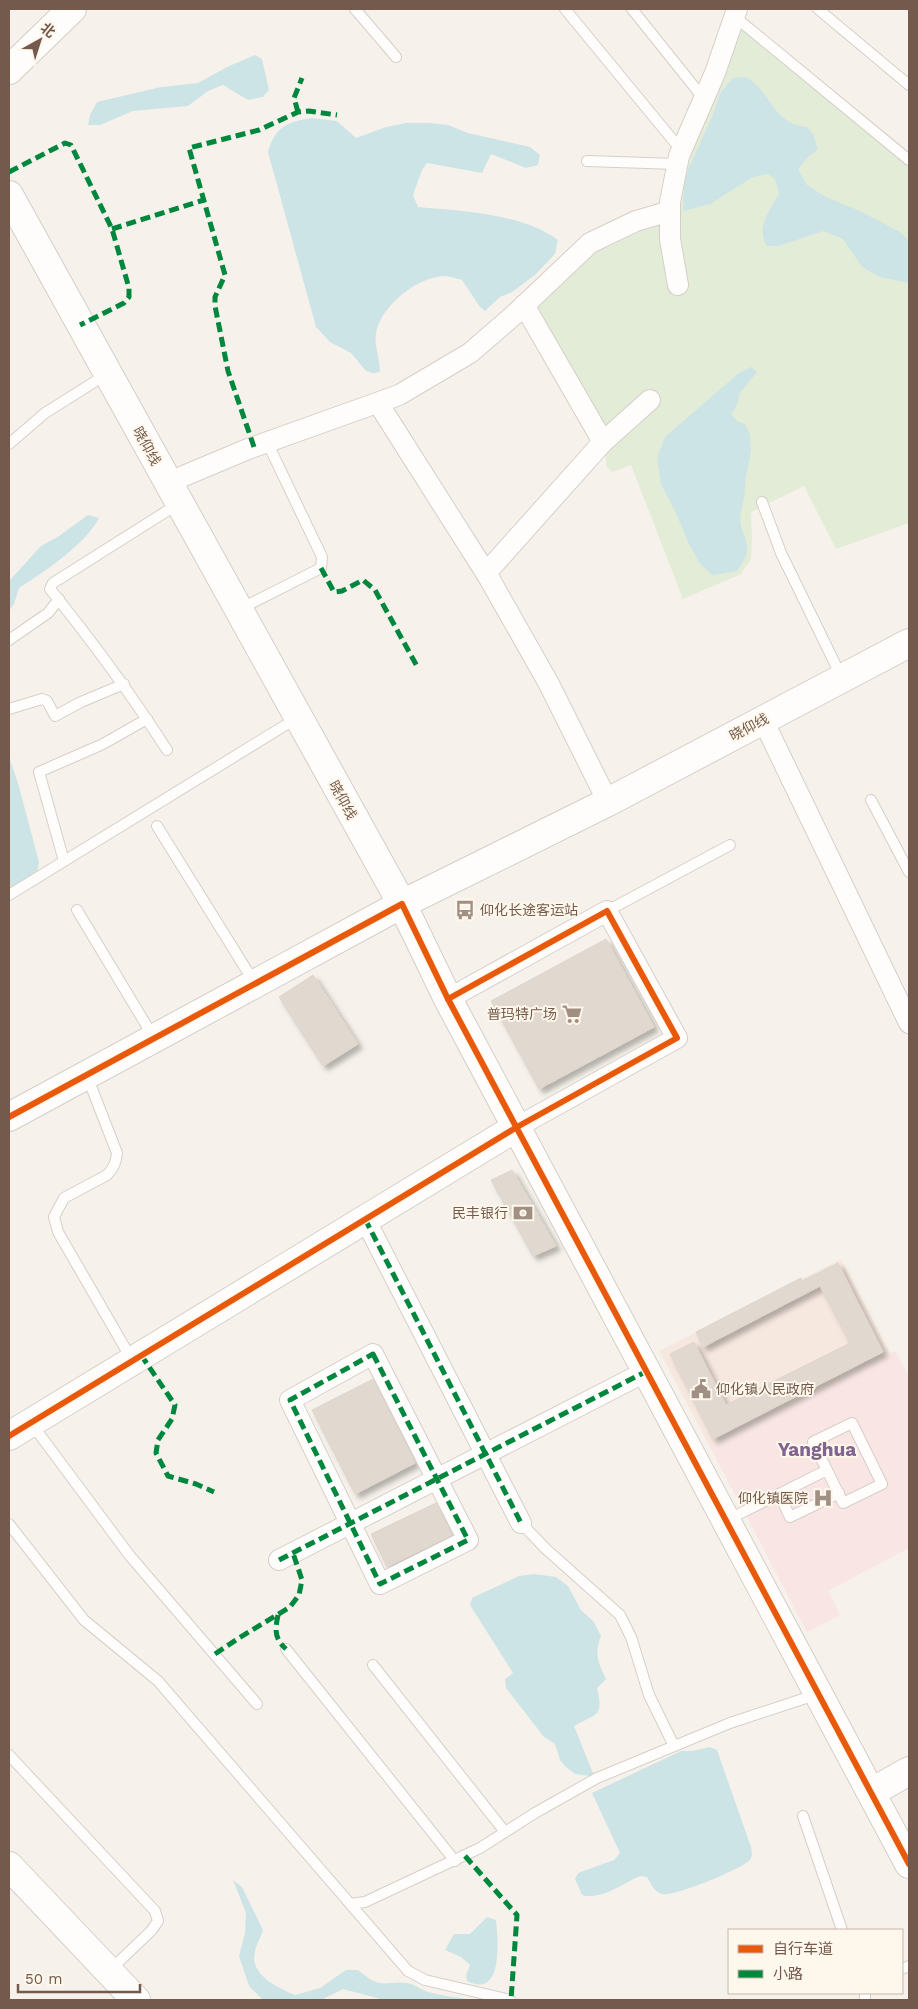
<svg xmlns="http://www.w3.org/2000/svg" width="918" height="2009" font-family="'Work Sans','Noto Sans SC',sans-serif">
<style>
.commercial{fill:#f6e7df}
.medical{fill:#f8e5e4}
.green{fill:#e3ecd6}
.water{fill:#cde4e6}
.building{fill:#e1d8d0;stroke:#dfd5cd;filter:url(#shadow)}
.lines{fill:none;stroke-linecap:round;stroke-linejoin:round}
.lane-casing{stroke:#d6cfc9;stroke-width:12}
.street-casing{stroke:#d6cfc9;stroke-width:22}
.secondary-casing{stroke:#d5cec8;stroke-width:30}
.lane{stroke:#fefdfc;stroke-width:10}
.street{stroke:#fefdfc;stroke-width:20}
.secondary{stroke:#fefdfc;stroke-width:28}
.quiet{stroke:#00873e;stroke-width:5;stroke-dasharray:10 5;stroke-linecap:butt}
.cycleway-casing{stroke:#fef7ec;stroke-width:9}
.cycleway{stroke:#e8590c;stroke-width:6}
.labels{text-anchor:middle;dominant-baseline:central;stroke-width:4;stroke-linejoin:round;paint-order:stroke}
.street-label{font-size:14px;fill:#745a4c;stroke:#fef7ec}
.poi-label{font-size:14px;fill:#745a4c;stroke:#fef7ec;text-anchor:end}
.district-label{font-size:19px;font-weight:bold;fill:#816490;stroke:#fef7ec}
</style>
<defs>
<filter id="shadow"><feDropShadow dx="4.5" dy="4.5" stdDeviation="2.5" flood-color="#0004"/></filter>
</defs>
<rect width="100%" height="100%" fill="#f6f2eb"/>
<polygon class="commercial" points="841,1259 890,1354 710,1447 659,1351"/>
<polygon class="medical" points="895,1351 909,1377 909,1548 828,1591 840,1615 807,1632 710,1447"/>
<polygon class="green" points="740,26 909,165 909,523 836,549 804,486 751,512 752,539 751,559 741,574 683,599 631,465 612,472 606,466 606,448 532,307 595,253 650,227"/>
<g class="water">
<polygon points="255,55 262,59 269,90 263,97 248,100 223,85 208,91 188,106 133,111 100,125 88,125 90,115 97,102 161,87 198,83 227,67"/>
<path d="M746 77C771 91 773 125 807 127L813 134 818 149 806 159 798 169 807 185 826 197 860 211 898 231 909 240V283L880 277 862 267 843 239 823 231 779 246H767C755 228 770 210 779 194L775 179 768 174 753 177 710 204 683 211 684 183 689 167 712 117 720 93 733 78Z"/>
<path d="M311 118 337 121 356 138 386 127 406 123H430L448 125 468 133 530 147 540 155 538 165 526 168 491 154 482 173 427 163 422 170 413 195 418 207C461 211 521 213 558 240L555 254 535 275 512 292 500 297 485 311 480 307 462 280C457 279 450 276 444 276 417 277 381 306 376 333 374 345 380 359 380 372L373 373 366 371 351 353 330 342 316 327 268 152C275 127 287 122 311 118Z"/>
<path d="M751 367 757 372 739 394 738 403 731 414 737 421 745 424 750 435 751 451 746 477 744 498 740 516C741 543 758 541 737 571L713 575 701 565 688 542 676 513 661 484 657 458 665 437 739 373Z"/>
<path d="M88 515 99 518C86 544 44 572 19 588L14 604 9 611V581L41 546 59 536Z"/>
<polygon points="9,757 18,783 39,862 37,872 9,889"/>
<path d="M534 1574 556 1577 568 1586 581 1610 594 1622 601 1636C594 1655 598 1662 606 1679L597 1688C604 1717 597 1713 574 1726L593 1773 590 1776 575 1774 566 1767 560 1760 555 1744 544 1737 506 1688 505 1679 513 1673 470 1605 472 1598 519 1576Z"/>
<path d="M710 1747 717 1750 751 1847C752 1852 753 1857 749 1861 739 1870 674 1897 662 1894 654 1892 651 1884 647 1877L640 1876C624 1883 600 1901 582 1895L575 1879 578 1873 614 1860 620 1853 592 1793 681 1751H692Z"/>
<path d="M233 1880 242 1887 263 1930C261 1937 256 1945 255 1952 249 1975 279 1988 295 1995L320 1988 346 1970H358C385 1993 384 1978 411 1984 418 1986 423 1991 429 1992 442 1996 457 1997 471 2000H384L343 1989 321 2000H263L249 1986 239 1956 245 1933 246 1913Z"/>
<path d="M487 1917 496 1920C498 1939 504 2000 467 1981L466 1975 470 1965 461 1957 445 1950 454 1934H470Z"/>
</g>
<g class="building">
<polygon points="606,939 654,1027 539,1089 491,1001"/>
<polygon points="313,975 358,1044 323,1066 279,997"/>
<polygon points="512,1170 556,1246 533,1256 491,1180"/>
<polygon points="838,1263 883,1352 713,1439 670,1354 694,1342 726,1405 850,1343 820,1286 703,1347 696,1332 801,1278 802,1281"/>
<polygon points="373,1379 415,1463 355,1494 312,1410"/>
<polygon points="436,1503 452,1535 387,1567 371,1534"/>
</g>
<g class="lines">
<defs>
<g id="lane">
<polyline points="355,9 396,57"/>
<polyline points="565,9 681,150"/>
<polyline points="632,9 704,99"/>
<polyline points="818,9 909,85"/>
<polyline points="734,16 909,160"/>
<polyline points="587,161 677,164"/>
<polyline points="9,444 45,413 107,374"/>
<polyline points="762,502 781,553 842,678"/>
<polyline points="240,609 321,568 322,557 267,442"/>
<polyline points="9,640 48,613 59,599"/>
<polyline points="9,709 42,699 47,701 55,716 81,702 124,684"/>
<path d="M167 750C131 694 92 641 50 589L53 583 178 504"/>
<polyline points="871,800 909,872"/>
<polyline points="157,826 254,982"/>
<polyline points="64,861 39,772 103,744 147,719"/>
<polyline points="9,895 297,718"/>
<polyline points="77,910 154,1038"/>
<polyline points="607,911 730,845"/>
<path d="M87 1076 117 1153C116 1162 114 1168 107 1175L64 1198 54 1217 58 1232 132 1360"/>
<polyline points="31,1423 130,1556 257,1704"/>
<polyline points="779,1494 790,1517 839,1493"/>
<polyline points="727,1520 827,1470 843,1503 882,1484 852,1423 813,1442 827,1470"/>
<polyline points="521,1523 546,1549 620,1615 631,1637 649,1695 674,1746"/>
<polyline points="9,1524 84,1620 158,1681 408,1971 425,1980 510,2000"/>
<polyline points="286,1649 455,1861"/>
<polyline points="373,1665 505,1832"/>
<polyline points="9,1755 155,1911 158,1921 151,1931 109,1971"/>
<polyline points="803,1816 842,1930"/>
<polyline points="350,1904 365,1902 480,1848 535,1813 597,1778 730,1723 818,1694"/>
<polyline points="902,1969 909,1966"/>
<polyline points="865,1993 865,2000"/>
</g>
<g id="street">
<polyline points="678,285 670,239 670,202 679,156 715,73 737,9"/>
<polyline points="524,305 603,442"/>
<polyline points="378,403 489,578 549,684 608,802"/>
<polyline points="167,483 248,449 399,395 470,353 514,315 590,243 636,221 670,211"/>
<polyline points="486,573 603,442 650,400"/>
<polyline points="763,720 909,1023"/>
<polyline points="448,999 607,911 677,1038 517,1127"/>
<polyline points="365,1219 521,1523"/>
<polygon points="373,1354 468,1540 380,1584 290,1400"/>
<polyline points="279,1560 647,1371"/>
</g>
<g id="secondary">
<polyline points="9,70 72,9"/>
<polyline points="9,195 402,904 448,999 909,1864"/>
<polyline points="9,1117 402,904 608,802 909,643"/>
<polyline points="9,1436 517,1127"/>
<polyline points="872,1792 909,1771"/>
<polyline points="9,1866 136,2000"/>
</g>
</defs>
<use href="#lane" class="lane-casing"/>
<use href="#street" class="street-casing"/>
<use href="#secondary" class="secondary-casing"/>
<use href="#lane" class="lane"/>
<use href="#street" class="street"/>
<use href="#secondary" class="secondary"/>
<g class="quiet">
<polyline points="298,112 294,98 302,78"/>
<polyline points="9,172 65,143 71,145 112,229 129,288 129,297 124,303 80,325"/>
<polyline points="112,229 204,200"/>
<polyline points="254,447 228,371 215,306 215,297 225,275 189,148 259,130 298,112 309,111 337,115"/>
<polyline points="321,568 334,592 342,591 363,580 375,590 418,668"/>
<polyline points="365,1219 521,1523"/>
<polygon points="373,1354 468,1540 380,1584 290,1400"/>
<polyline points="141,1355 175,1405 172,1419 158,1440 156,1453 168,1476 196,1484 214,1492"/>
<polyline points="279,1560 647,1371"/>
<path d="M278 1615C275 1630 274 1638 286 1649"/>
<polyline points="215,1654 239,1638 290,1607 299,1595 302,1580 293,1553"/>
<polyline points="465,1856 517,1915 511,2000"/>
</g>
<defs>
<g id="cycleway">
<polyline points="9,1117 402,904 448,999 909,1864"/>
<polyline points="9,1436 517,1127 677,1038 607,911 448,999"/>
</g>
</defs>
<use href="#cycleway" class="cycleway-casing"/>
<use href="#cycleway" class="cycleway"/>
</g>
<defs>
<symbol id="bus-bare" viewBox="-9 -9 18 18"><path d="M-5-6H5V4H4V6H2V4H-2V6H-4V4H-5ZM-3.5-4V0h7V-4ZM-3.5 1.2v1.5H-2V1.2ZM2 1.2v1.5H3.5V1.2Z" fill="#a28f84" stroke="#fef7ec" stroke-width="2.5" paint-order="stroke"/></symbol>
<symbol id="supermarket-bare" viewBox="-9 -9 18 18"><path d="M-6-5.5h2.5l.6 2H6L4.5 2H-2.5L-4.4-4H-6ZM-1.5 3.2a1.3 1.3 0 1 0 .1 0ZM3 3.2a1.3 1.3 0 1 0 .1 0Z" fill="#a28f84" stroke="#fef7ec" stroke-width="2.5" paint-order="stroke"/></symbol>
<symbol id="bank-bare" viewBox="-9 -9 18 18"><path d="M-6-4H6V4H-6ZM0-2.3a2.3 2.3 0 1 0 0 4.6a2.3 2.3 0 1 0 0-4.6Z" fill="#a28f84" stroke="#fef7ec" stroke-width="2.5" paint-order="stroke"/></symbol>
<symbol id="civic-bare" viewBox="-9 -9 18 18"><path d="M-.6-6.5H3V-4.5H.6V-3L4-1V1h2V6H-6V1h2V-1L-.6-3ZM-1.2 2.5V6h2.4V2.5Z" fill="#a28f84" stroke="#fef7ec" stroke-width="2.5" paint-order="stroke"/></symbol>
<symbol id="hospital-bare" viewBox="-9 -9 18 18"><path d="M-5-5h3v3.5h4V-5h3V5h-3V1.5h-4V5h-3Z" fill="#a28f84" stroke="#fef7ec" stroke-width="2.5" paint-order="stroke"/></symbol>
</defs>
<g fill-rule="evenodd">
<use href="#bus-bare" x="451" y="896" width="28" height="28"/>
<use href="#supermarket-bare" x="558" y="1000" width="28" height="28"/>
<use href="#bank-bare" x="509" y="1199" width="28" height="28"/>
<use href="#civic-bare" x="687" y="1375" width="28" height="28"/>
<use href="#hospital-bare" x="809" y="1484" width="28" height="28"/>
</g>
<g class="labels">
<g class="street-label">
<text transform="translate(147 446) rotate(61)">晓仰线</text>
<text transform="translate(749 727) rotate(-28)">晓仰线</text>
<text transform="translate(343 800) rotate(61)">晓仰线</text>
</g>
<g class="poi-label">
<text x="480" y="910" text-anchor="start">仰化长途客运站</text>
<text x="557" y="1014">普玛特广场</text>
<text x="508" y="1213">民丰银行</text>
<text x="716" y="1389" text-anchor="start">仰化镇人民政府</text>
<text x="808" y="1498">仰化镇医院</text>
</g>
<g class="district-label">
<text x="817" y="1449">Yanghua</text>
</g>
</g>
<rect width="918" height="2009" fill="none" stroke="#745a4c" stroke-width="20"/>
<rect x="728" y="1929" width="175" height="65" fill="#fef7ec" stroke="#c7b8ac"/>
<rect x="738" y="1945" width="25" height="8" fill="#e8590c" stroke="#c7b8ac"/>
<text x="773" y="1954" font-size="15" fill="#745a4c">自行车道</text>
<rect x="738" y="1970" width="25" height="8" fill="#00873e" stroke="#c7b8ac"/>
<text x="773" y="1979" font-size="15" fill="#745a4c">小路</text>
<g transform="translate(40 40) rotate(39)" stroke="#fef7ec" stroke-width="4" paint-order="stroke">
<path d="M0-4L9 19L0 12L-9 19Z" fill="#745a4c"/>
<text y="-8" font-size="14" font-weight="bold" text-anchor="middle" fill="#745a4c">北</text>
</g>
<path d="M18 1984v8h122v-8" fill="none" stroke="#745a4c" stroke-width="2.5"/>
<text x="25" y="1984" font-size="15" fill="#745a4c" stroke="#fef7ec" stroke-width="4" paint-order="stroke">50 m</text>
</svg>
